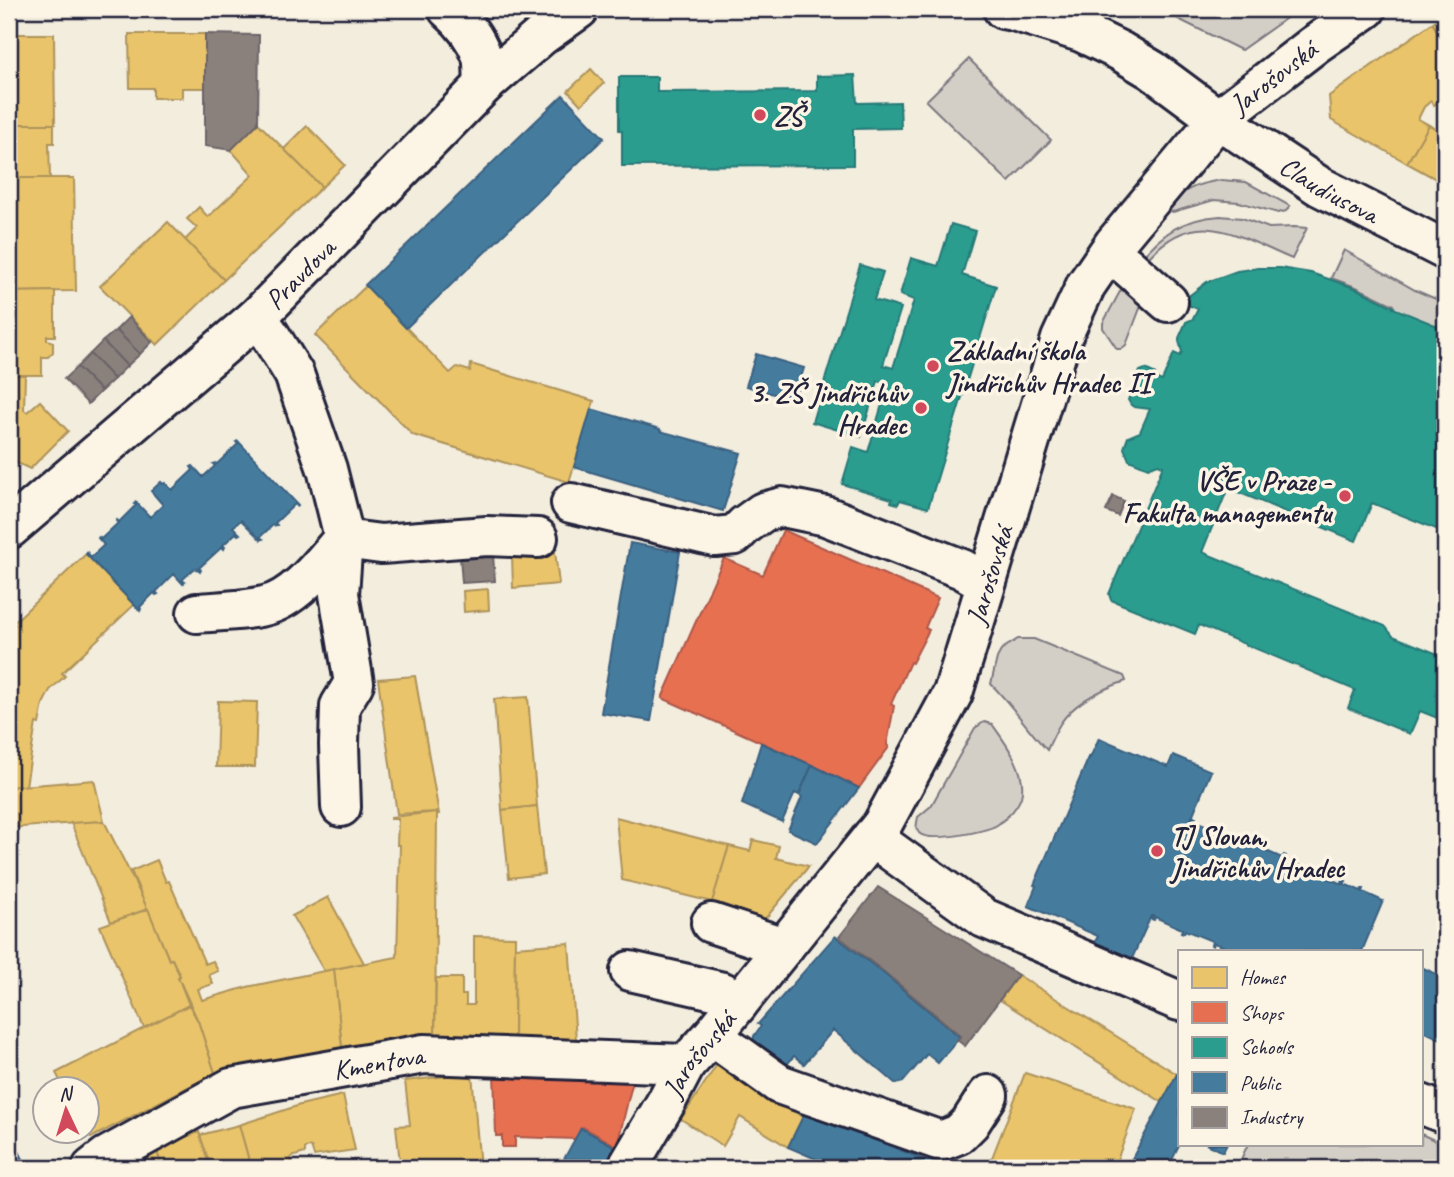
<svg xmlns="http://www.w3.org/2000/svg" width="1454" height="1177" font-family="Caveat,sans-serif">
<style>
.green{fill:#d4cfc6;stroke:#7b7880;stroke-width:2}
.homes{fill:#e9c46a;stroke:#ad935c;stroke-width:2}
.shops{fill:#e76f51;stroke:#ac584a;stroke-width:2}
.schools{fill:#2a9d8f;stroke:#287876;stroke-width:2}
.public{fill:#457b9d;stroke:#3a6080;stroke-width:2}
.industry{fill:#8a817c;stroke:#6b6468;stroke-width:2}
.lines{fill:none;stroke-linecap:round;stroke-linejoin:round}
.minor-casing{stroke:#22223b;stroke-width:44}
.minor{stroke:#fcf5e5;stroke-width:38}
.poi-dot{fill:#d1495b;stroke:#fcf5e5;stroke-width:2.5}
.labels{text-anchor:middle;dominant-baseline:central;stroke-width:7;stroke-linejoin:round;paint-order:stroke}
.street-label{font-size:28px;fill:#22223b;stroke:#fcf5e5}
.poi-label{font-size:28px;font-weight:bold;fill:#22223b;stroke:#fcf5e5;text-anchor:start}
</style>
<rect width="100%" height="100%" fill="#f3edde"/>
<filter id="ink" filterUnits="userSpaceOnUse"><feTurbulence type="fractalNoise" baseFrequency=".0143" numOctaves="2"/><feDisplacementMap in="SourceGraphic" scale="14" xChannelSelector="R" yChannelSelector="G"/><feConvolveMatrix kernelMatrix="1 2 1 2 8 2 1 2 1" color-interpolation-filters="sRGB"/></filter>
<g filter="url(#ink)">
<g class="green">
<polygon points="1158,9 1299,9 1241,50"/>
<polygon points="969,59 1051,140 1009,182 926,101"/>
<path d="M1221 180 1246 182 1290 206 1286 211 1278 213 1239 202 1214 200 1173 212 1164 209C1183 190 1195 184 1221 180Z"/>
<path d="M1220 216 1242 218 1269 228 1294 227 1307 228 1292 259C1237 236 1198 205 1149 257V260L1156 265 1154 268 1140 260C1163 232 1183 219 1220 216Z"/>
<polygon points="1344,250 1415,290 1445,303 1445,336 1392,312 1394,305 1356,287 1331,278"/>
<polygon points="1123,286 1142,303 1126,345 1121,349 1117,349 1103,328 1103,323"/>
<path d="M1018 639H1034L1124 676 1126 681C1102 689 1074 702 1060 724 1055 732 1051 741 1047 750 1027 729 1012 705 991 684L997 658 1002 649Z"/>
<path d="M984 722 992 724C1005 742 1028 772 1021 797 1017 809 1007 818 997 825 986 832 929 843 919 833 915 828 917 823 918 817L931 806 975 728Z"/>
<polygon points="1421,1134 1445,1145 1445,1153 1439,1168 1237,1168 1248,1144 1421,1144"/>
</g>
<g class="homes">
<polygon points="1445,14 1445,43 1432,23"/>
<polygon points="1432,23 1445,43 1445,97 1434,105 1431,101 1424,107 1418,119 1429,125 1407,163 1331,120 1329,96"/>
<polygon points="9,34 54,34 55,124 9,124"/>
<polygon points="129,34 205,34 205,88 182,88 182,98 153,98 153,88 130,88"/>
<polygon points="591,69 604,83 581,105 568,91"/>
<polygon points="258,123 322,187 224,280 185,240 197,228 187,219 199,207 208,217 253,175 231,150"/>
<polygon points="9,124 54,124 54,143 49,143 50,178 9,178"/>
<polygon points="1429,125 1445,134 1445,184 1407,163"/>
<polygon points="307,126 345,165 322,187 284,149"/>
<polygon points="9,178 74,178 76,291 9,292"/>
<polygon points="168,222 224,280 157,345 100,286"/>
<polygon points="366,286 450,373 457,367 470,371 471,364 594,401 569,482 413,435 315,335"/>
<polygon points="55,291 55,336 47,336 47,340 53,342 53,352 48,357 42,357 42,375 9,375 9,292"/>
<polygon points="9,375 25,375 24,410 27,412 40,401 68,431 30,469 9,459"/>
<polygon points="555,552 559,584 513,588 512,555"/>
<polygon points="86,554 134,605 62,673 65,676 50,690 43,704 39,724 36,723 26,786 9,787 9,631 15,625 13,623"/>
<polygon points="488,589 489,610 464,612 463,591"/>
<polygon points="415,676 439,814 437,814 437,812 397,814 378,679"/>
<polygon points="528,697 537,806 502,810 494,699"/>
<polygon points="218,701 257,702 255,767 216,767"/>
<polygon points="94,780 104,821 9,828 9,787"/>
<polygon points="537,806 544,874 509,878 502,810"/>
<polygon points="437,812 435,1039 342,1048 334,969 397,957 400,845 397,845 398,819 391,819 391,817"/>
<polygon points="616,817 729,846 712,902 622,880"/>
<polygon points="104,821 148,909 111,922 71,823"/>
<polygon points="753,840 779,846 776,858 809,866 765,919 712,902 729,846 750,851"/>
<polygon points="157,860 166,882 169,881 205,964 213,961 218,971 209,975 213,984 198,989 202,1000 247,987 334,969 342,1048 215,1073 198,1021 178,977 180,976 172,959 169,960 131,871"/>
<polygon points="328,897 364,963 324,971 292,916"/>
<polygon points="148,909 169,960 172,959 180,976 178,977 189,1005 144,1028 100,926"/>
<polygon points="474,936 515,937 514,1041 435,1039 436,978 462,978 462,995 466,995 466,1005 474,1005"/>
<polygon points="569,943 576,1040 514,1041 515,947"/>
<polygon points="1018,975 1177,1074 1162,1102 1000,1000"/>
<polygon points="189,1005 198,1021 215,1073 91,1138 87,1132 88,1090 65,1090 56,1073"/>
<polygon points="718,1063 803,1117 788,1147 740,1117 723,1146 681,1119"/>
<polygon points="472,1073 480,1168 463,1168 414,1162 414,1168 398,1168 397,1164 400,1163 396,1126 410,1125 405,1081"/>
<polygon points="1025,1073 1136,1109 1114,1168 988,1168"/>
<polygon points="343,1095 355,1150 314,1156 311,1147 305,1148 305,1153 291,1157 292,1164 278,1168 251,1168 239,1125 300,1105"/>
<polygon points="239,1125 251,1168 211,1168 200,1135"/>
<polygon points="199,1132 210,1168 162,1168 156,1148"/>
<polygon points="156,1148 162,1168 108,1168"/>
</g>
<g class="shops">
<polygon points="783,530 938,598 925,628 929,630 912,663 910,662 891,704 894,706 887,745 889,747 859,788 812,765 662,698 724,558 763,575"/>
<polygon points="494,1072 634,1076 617,1146 583,1127 576,1139 515,1137 515,1147 502,1147 502,1136 496,1136"/>
</g>
<g class="schools">
<polygon points="855,75 857,103 900,102 901,128 853,129 853,165 622,166 622,131 619,130 619,77 657,77 657,92 817,91 817,76"/>
<polygon points="951,224 975,231 962,275 996,286 928,508 900,500 898,504 891,502 892,499 842,484 853,447 868,452 888,384 878,381 861,437 812,422 860,265 883,272 874,300 901,308 883,365 893,368 914,300 900,295 911,258 938,266"/>
<polygon points="1258,268 1280,268 1311,273 1355,288 1394,307 1393,308 1445,329 1445,519 1441,531 1372,503 1356,541 1228,488 1202,552 1385,626 1393,636 1445,657 1445,721 1420,711 1410,734 1348,708 1355,690 1199,625 1195,634 1111,600 1109,594 1163,466 1158,464 1148,468 1129,460 1124,448 1128,437 1140,432 1150,409 1134,407 1131,405 1128,400 1140,371 1145,369 1154,373 1157,379 1162,381 1174,353 1180,356 1182,352 1179,341 1179,338 1186,322 1193,319 1198,309 1181,302 1207,282 1237,271"/>
</g>
<g class="public">
<polygon points="563,95 604,138 406,328 365,285"/>
<polygon points="756,354 804,368 794,400 746,386"/>
<polygon points="591,409 660,429 660,431 741,453 723,511 574,467"/>
<polygon points="238,441 298,505 297,506 295,504 275,523 277,525 275,526 273,525 260,537 263,539 261,540 241,520 233,527 240,534 238,535 236,533 223,545 225,547 224,549 222,547 199,568 201,570 200,572 195,568 182,580 185,582 183,584 174,574 156,592 158,594 156,595 154,593 140,607 141,609 140,611 86,554 87,552 91,557 104,545 98,538 99,537 101,539 118,523 116,521 117,520 119,522 136,505 134,504 136,502 150,517 163,505 151,491 161,482 163,484 165,483 172,490 193,470 191,467 193,466 203,477 215,466 213,464 215,463 217,464 238,444 236,442"/>
<polygon points="630,543 680,552 651,721 601,713"/>
<polygon points="1099,738 1168,767 1173,755 1211,771 1191,819 1193,820 1194,817 1196,818 1195,821 1223,832 1224,830 1226,831 1225,833 1253,845 1254,842 1256,843 1255,846 1282,858 1284,855 1286,856 1285,859 1312,871 1313,867 1316,869 1314,872 1342,884 1343,880 1346,881 1344,884 1361,891 1362,889 1364,889 1363,892 1383,901 1362,951 1236,951 1214,943 1213,946 1211,945 1212,941 1185,930 1184,933 1181,932 1182,929 1155,917 1154,920 1151,919 1153,916 1151,916 1130,963 1092,948 1098,936 1028,906 1036,886 1034,885 1089,757 1090,758"/>
<polygon points="761,743 812,765 799,795 795,793 782,822 742,804"/>
<polygon points="812,765 859,788 817,843 788,830 802,797 799,795"/>
<polygon points="835,936 882,972 960,1037 938,1063 927,1054 903,1082 896,1084 833,1030 804,1064 794,1056 784,1068 753,1042 754,1036 761,1026 758,1024"/>
<polygon points="1421,967 1445,978 1445,1041 1421,1030"/>
<polygon points="1177,1074 1179,1075 1180,1144 1168,1168 1127,1168"/>
<polygon points="805,1112 851,1128 850,1130 945,1168 837,1168 788,1147"/>
<polygon points="581,1128 616,1147 604,1168 559,1168"/>
<polygon points="9,1141 15,1143 25,1163 23,1168 9,1168"/>
<polygon points="1206,1144 1227,1144 1223,1152"/>
</g>
<g class="industry">
<polygon points="205,34 259,35 258,123 231,150 205,146"/>
<polygon points="129,317 152,342 140,354 116,330"/>
<polygon points="116,330 140,354 127,366 103,341"/>
<polygon points="103,341 127,366 114,379 90,354"/>
<polygon points="90,354 114,379 101,391 77,367"/>
<polygon points="77,367 101,391 88,404 64,379"/>
<polygon points="1113,496 1124,501 1118,516 1106,511"/>
<polygon points="493,555 495,581 462,583 460,557"/>
<polygon points="878,887 1018,975 965,1046 957,1040 961,1036 883,971 839,937"/>
</g>
<g class="lines">
<defs>
<g id="minor">
<path d="M448 9C463 22 475 37 482 56 484 65 483 76 484 85"/>
<path id="s1" d="M1003 9 1014 11 1081 32 1120 51 1152 70 1218 119 1319 186 1445 250"/>
<polyline points="1108,254 1126,265 1168,302"/>
<polyline points="257,317 270,335 294,374 327,469 342,529 343,539 339,594 354,683 340,706 339,745 341,807"/>
<polyline points="571,503 715,537 735,535 745,525 763,512 782,507 826,516 962,569 986,583"/>
<path id="s2" d="M9 529 257 317 484 85 541 36 579 9"/>
<polyline points="343,539 381,544 487,536 538,538"/>
<path d="M197 613C219 611 242 611 264 606 295 600 323 562 343 539"/>
<polyline points="872,837 984,918 1179,1001"/>
<polyline points="711,923 784,947"/>
<polyline points="630,971 723,992 738,1004"/>
<polyline points="712,1036 779,1084 941,1141 959,1134 970,1123 988,1095"/>
<polyline points="1421,1104 1445,1114"/>
<path id="s3" d="M92 1168 106 1157 231 1088 424 1054 686 1064"/>
<path id="s4" d="M627 1168 665 1104 686 1064 712 1036 882 825 953 693 1061 339 1086 285 1114 244 1218 119 1314 45 1366 9"/>
</g>
</defs>
<use href="#minor" class="minor-casing"/>
<use href="#minor" class="minor"/>
</g>
</g>
<g class="poi-dot">
<circle cx="760" cy="115" r="7"/>
<circle cx="933" cy="366" r="7"/>
<circle cx="921" cy="408" r="7"/>
<circle cx="1345" cy="496" r="7"/>
<circle cx="1157" cy="851" r="7"/>
</g>
<g class="labels">
<g class="street-label">
<text stroke="none"><textPath href="#s4" startOffset="1290">Jarošovská</textPath></text>
<text stroke="none"><textPath href="#s1" startOffset="376">Claudiusova</textPath></text>
<text stroke="none"><textPath href="#s2" startOffset="387">Pravdova</textPath></text>
<text stroke="none"><textPath href="#s4" startOffset="702">Jarošovská</textPath></text>
<text stroke="none"><textPath href="#s4" startOffset="135">Jarošovská</textPath></text>
<text stroke="none"><textPath href="#s3" startOffset="310">Kmentova</textPath></text>
</g>
<g class="poi-label">
<text x="774" y="115">ZŠ</text>
<text x="947" y="350">Základní škola<tspan x="947" dy="32">Jindřichův Hradec II</tspan></text>
<text x="907" y="392" text-anchor="end">3. ZŠ Jindřichův<tspan x="907" dy="32">Hradec</tspan></text>
<text x="1331" y="480" text-anchor="end">VŠE v Praze -<tspan x="1331" dy="32">Fakulta managementu</tspan></text>
<text x="1171" y="835">TJ Slovan,<tspan x="1171" dy="32">Jindřichův Hradec</tspan></text>
</g>
</g>
<rect width="1454" height="1177" fill="none" stroke="#fcf5e5" stroke-width="35"/>
<rect x="18" y="18" width="1419" height="1142" fill="none" stroke="#22223b" stroke-width="2.5" filter="url(#ink)"/>
<rect x="1178" y="950" width="245" height="196" fill="#fcf5e5" stroke="#a5a1a1" stroke-width="2"/>
<rect x="1192" y="967" width="35" height="21" fill="#e9c46a" stroke="#a5a1a1" stroke-width="2"/>
<text x="1240" y="984" font-size="21" fill="#22223b">Homes</text>
<rect x="1192" y="1002" width="35" height="21" fill="#e76f51" stroke="#a5a1a1" stroke-width="2"/>
<text x="1240" y="1020" font-size="21" fill="#22223b">Shops</text>
<rect x="1192" y="1037" width="35" height="21" fill="#2a9d8f" stroke="#a5a1a1" stroke-width="2"/>
<text x="1240" y="1054" font-size="21" fill="#22223b">Schools</text>
<rect x="1192" y="1072" width="35" height="21" fill="#457b9d" stroke="#a5a1a1" stroke-width="2"/>
<text x="1240" y="1090" font-size="21" fill="#22223b">Public</text>
<rect x="1192" y="1107" width="35" height="21" fill="#8a817c" stroke="#a5a1a1" stroke-width="2"/>
<text x="1240" y="1124" font-size="21" fill="#22223b">Industry</text>
<g transform="translate(66 1110) rotate(356)"><circle r="33" fill="#fcf5e5" stroke="#a5a1a1" stroke-width="2"/>
<path d="M0-5L12 26L0 18L-12 26Z" fill="#d1495b"/>
<text y="-10" font-size="19" font-weight="bold" text-anchor="middle" fill="#22223b">N</text>
</g>
</svg>
